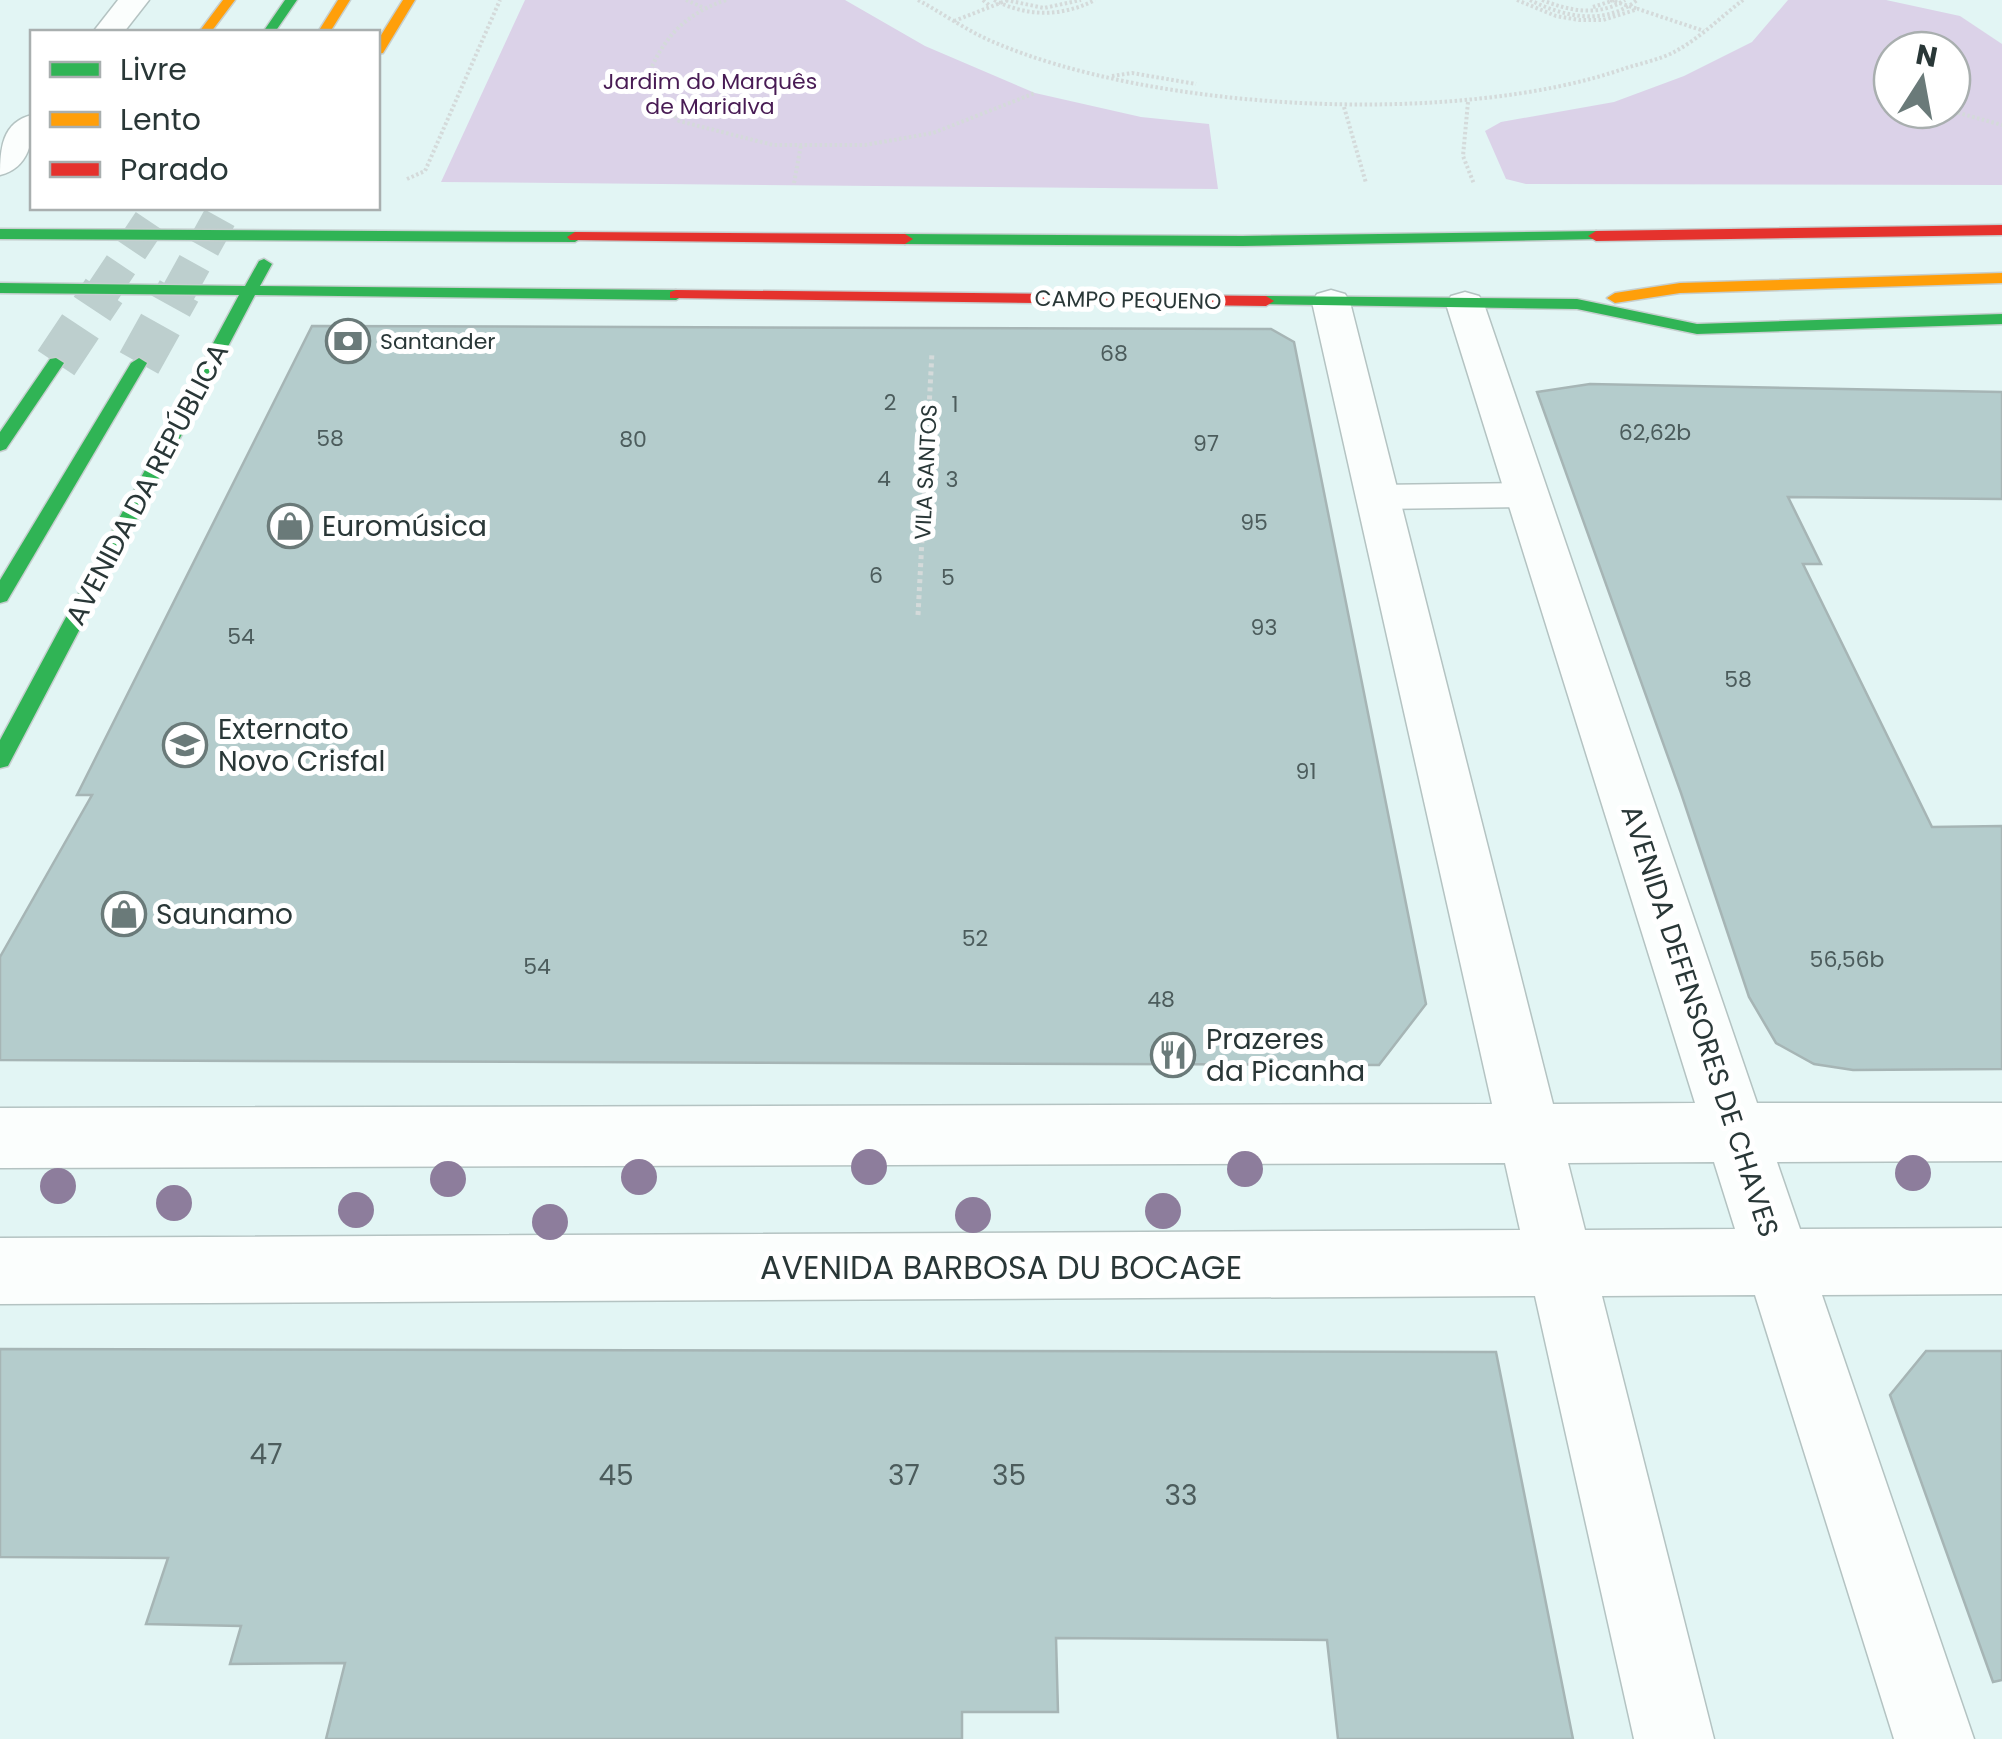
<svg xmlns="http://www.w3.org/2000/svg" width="2002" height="1739" font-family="Poppins,sans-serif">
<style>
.green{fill:#dbd2e8;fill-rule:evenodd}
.building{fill:#b4cccc;stroke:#a6b5b5;stroke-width:2.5}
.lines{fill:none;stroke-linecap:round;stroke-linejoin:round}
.primary-tunnel-far1{stroke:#bdcfce;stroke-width:34;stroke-dasharray:34 18;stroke-linecap:butt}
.primary-tunnel{stroke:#bdcfce;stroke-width:44;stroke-dasharray:44 21;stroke-linecap:butt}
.lane-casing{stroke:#b4c3c2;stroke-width:3}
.street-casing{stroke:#b4c3c2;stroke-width:3}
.fast-casing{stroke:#c6cfcf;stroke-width:3}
.slow-casing{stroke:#c6cfcf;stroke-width:3}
.jam-casing{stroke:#c6cfcf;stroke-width:3}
.path-far1{stroke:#d4dada;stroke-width:4;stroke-dasharray:2.5 2.5;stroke-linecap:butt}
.path{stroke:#d4dada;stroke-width:5;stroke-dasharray:4 4;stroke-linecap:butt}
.lane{fill:#fbfefd;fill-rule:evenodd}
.street{fill:#fbfefd;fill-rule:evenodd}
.fast{fill:#30b455;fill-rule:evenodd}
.slow{fill:#ff9f0a;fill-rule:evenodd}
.jam{fill:#e5322d;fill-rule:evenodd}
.path-bridge{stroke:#d4dada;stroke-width:4;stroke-dasharray:2.5 2.5;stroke-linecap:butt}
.tree{fill:#8d7d9c}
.labels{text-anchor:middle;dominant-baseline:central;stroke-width:10;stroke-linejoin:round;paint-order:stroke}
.far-park-label{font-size:22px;fill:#481b54;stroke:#fff}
.far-street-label{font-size:22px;fill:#293737;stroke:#fff}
.far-poi-label{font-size:22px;fill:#293737;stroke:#fff;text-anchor:start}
.number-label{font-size:22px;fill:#4c5c5c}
.street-label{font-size:28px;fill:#293737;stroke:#fff}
.poi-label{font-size:28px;fill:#293737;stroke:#fff;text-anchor:start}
.near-number-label{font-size:28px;fill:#4c5c5c}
.near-street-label{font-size:32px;fill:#293737;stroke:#fff}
</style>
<rect width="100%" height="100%" fill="#e2f5f4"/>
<g class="green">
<polygon points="525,0 845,0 925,46 1035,93 1141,117 1209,124 1218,189 441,182"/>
<path d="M1788 0H1886L1960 16 2002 44V185L1526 184 1506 179 1485 131 1501 122 1614 102 1684 76 1752 42ZM1892 50H1952V110H1892Z"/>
</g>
<g class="building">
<polygon points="312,326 1271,329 1294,342 1426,1004 1379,1065 0,1060 0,957 92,795 77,795"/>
<polygon points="1590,384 2002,392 2002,499 1788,497 1821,564 1803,564 1932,827 2002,826 2002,1069 1853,1070 1814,1064 1776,1043 1749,997 1681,793 1537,392"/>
<polygon points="0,1349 1496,1352 1573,1739 1338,1739 1327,1640 1056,1638 1058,1712 962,1712 962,1739 326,1739 345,1663 230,1664 241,1626 146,1624 168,1558 0,1557"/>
<polygon points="1926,1351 2002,1351 2002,1680 1993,1682 1890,1395"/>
</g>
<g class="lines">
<g class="primary-tunnel-far1">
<polyline points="102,293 159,208"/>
<polyline points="178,293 225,208"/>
</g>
<g class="primary-tunnel">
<polyline points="56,363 104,291"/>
<polyline points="139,363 179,291"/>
</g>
<defs>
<polygon id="lane" points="1528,483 1541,486 1546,495 1541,504 1528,507 1377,509 1364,506 1359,497 1364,488 1377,485"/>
<g id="street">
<polygon points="118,0 149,0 124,32 93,32"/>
<path d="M32 115C34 140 29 168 0 175 0 149 2 122 32 115Z"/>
<path d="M1331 290 1345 294 1350 302 1553 1104 1695 1103 1446 304 1451 296 1465 292 1479 296 1484 304 1757 1103H2002V1161L1777 1162 1800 1229 2002 1228V1294L1822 1295 1974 1739H1894L1755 1295 1602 1296 1714 1739H1634L1535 1296 0 1304V1238L1520 1230 1505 1163 0 1168V1108L1492 1104 1312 302 1317 294ZM1714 1162 1735 1229 1585 1230 1568 1163Z"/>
</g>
<g id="fast">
<polygon points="285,0 297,0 275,32 263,32"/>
<polygon points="0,229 575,232 583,237 575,242 0,239"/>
<polygon points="1596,231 1601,233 1601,239 1242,246 905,244 897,239 905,234 1242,236"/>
<polygon points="264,259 272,264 260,286 676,290 684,295 676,300 255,295 8,766 0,768 0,740 239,295 0,293 0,283 245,286 259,261"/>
<polygon points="1266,296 1577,299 1697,324 2002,314 2002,324 1697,334 1577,309 1260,304 1258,301"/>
<polygon points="56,358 64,363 6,449 0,451 0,432 50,359"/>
<polygon points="139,358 147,363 7,601 0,603 0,580 131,363"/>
</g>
<g id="slow">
<polygon points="223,0 235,0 211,32 199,32"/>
<polygon points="338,0 350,0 330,32 318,32"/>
<polygon points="403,0 415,0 383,53 378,54 378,40"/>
<polygon points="2002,273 2002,283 1680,293 1615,303 1607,298 1615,293 1680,283"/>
</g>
<g id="jam">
<polygon points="2002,225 2002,235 1596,241 1588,236 1596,231"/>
<polygon points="575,232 905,234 913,239 905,244 570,240 567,237"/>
<polygon points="676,290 1266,296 1274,301 1266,306 670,298 670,292"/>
</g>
</defs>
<use href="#lane" class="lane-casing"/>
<use href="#street" class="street-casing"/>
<use href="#fast" class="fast-casing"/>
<use href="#slow" class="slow-casing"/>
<use href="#jam" class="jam-casing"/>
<g class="path-far1">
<polyline points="686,0 702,7"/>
<path d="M726 0C682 15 662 40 645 82L679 121 773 145H865L933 133 1035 93"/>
<path d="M918 0C942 13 966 30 991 41 1155 112 1458 127 1626 68 1642 63 1662 59 1676 51 1700 38 1722 16 1743 0"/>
<polyline points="983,0 990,6"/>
<path d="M994 0C1027 17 1062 17 1095 0"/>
<polyline points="1006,0 1044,8 1081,0"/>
<polyline points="1517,0 1556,16 1579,20 1603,20 1638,9 1704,31"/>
<path d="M1530 0C1564 17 1605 26 1637 0"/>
<path d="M1542 0C1570 11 1598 17 1625 0"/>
<polyline points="1593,7 1615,0"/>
<polyline points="1112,76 1132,73 1196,84"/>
<polyline points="1468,102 1463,156 1474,184"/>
<polyline points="1344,107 1366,183"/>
<polyline points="1948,110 2002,125"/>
<polyline points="407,179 425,171 500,0"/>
<polyline points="794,183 801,145"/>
</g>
<polyline class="path" points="918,615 932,352"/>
<use href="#lane" class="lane"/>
<use href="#street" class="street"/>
<use href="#fast" class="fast"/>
<use href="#slow" class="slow"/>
<use href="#jam" class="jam"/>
<g class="path-bridge">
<polyline points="1610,0 1638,9"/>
<polyline points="954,21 1008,0"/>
</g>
</g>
<g class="tree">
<circle cx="869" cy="1167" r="18"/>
<circle cx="1245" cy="1169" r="18"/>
<circle cx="1913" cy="1173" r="18"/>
<circle cx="639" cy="1177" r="18"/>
<circle cx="448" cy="1179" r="18"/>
<circle cx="58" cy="1186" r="18"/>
<circle cx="174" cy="1203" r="18"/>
<circle cx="356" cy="1210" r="18"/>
<circle cx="1163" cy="1211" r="18"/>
<circle cx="973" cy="1215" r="18"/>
<circle cx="550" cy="1222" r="18"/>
</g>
<defs>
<symbol id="bank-ring" viewBox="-11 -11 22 22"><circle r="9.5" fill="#fff" stroke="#6a7a79" stroke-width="1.5"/><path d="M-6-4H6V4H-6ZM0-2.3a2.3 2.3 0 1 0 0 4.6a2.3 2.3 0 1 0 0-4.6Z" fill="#6a7a79"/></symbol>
<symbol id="shop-ring" viewBox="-11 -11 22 22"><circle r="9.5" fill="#fff" stroke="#6a7a79" stroke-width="1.5"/><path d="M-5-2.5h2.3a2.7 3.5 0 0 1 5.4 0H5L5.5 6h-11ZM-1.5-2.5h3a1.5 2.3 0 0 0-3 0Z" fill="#6a7a79"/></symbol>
<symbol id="school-ring" viewBox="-11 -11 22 22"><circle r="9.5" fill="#fff" stroke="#6a7a79" stroke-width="1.5"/><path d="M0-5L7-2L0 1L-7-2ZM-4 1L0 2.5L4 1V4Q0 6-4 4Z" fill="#6a7a79"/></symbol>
<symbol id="restaurant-ring" viewBox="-11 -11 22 22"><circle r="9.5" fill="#fff" stroke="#6a7a79" stroke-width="1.5"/><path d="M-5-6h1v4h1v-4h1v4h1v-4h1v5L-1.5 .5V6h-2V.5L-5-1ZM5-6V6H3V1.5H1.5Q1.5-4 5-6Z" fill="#6a7a79"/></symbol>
</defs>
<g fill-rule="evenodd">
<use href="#bank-ring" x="323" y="316" width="50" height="50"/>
<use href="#shop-ring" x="265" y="501" width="50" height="50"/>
<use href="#school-ring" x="160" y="720" width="50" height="50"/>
<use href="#shop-ring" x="99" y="889" width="50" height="50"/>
<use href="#restaurant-ring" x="1148" y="1030" width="50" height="50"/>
</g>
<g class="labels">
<g class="far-park-label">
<text x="710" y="81">Jardim do Marquês<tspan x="710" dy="25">de Marialva</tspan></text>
</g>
<g class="far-street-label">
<text transform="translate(1128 300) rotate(1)">CAMPO PEQUENO</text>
<text transform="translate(926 472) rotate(-87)">VILA SANTOS</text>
</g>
<g class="far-poi-label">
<text x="380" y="341">Santander</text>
</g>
<g class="number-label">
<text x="1114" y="353">68</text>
<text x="890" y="402">2</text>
<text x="955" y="404">1</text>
<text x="1655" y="432">62,62b</text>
<text x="330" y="438">58</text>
<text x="633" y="439">80</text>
<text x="1206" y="443">97</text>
<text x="884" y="478">4</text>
<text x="952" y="479">3</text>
<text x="1254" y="522">95</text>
<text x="876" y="575">6</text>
<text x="948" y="577">5</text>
<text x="1264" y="627">93</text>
<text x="241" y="636">54</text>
<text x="1738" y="679">58</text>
<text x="1306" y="771">91</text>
<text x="975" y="938">52</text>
<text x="1847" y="959">56,56b</text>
<text x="537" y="966">54</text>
<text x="1161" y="999">48</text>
</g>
<g class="street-label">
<text transform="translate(147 484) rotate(-62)">AVENIDA DA REPÚBLICA</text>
<text transform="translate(1700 1021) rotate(72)">AVENIDA DEFENSORES DE CHAVES</text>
</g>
<g class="poi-label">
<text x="322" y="526">Euromúsica</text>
<text x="218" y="729">Externato<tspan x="218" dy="32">Novo Crisfal</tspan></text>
<text x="156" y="914">Saunamo</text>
<text x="1206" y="1039">Prazeres<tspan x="1206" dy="32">da Picanha</tspan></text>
</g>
<g class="near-number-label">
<text x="266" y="1454">47</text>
<text x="616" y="1475">45</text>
<text x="904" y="1475">37</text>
<text x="1009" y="1475">35</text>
<text x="1181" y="1495">33</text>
</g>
<g class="near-street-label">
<text x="1001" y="1267">AVENIDA BARBOSA DU BOCAGE</text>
</g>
</g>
<rect x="30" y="30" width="350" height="180" fill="#ffffff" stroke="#a9afaf" stroke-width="2.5"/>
<rect x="50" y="62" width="50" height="15" fill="#30b455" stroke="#a9afaf" stroke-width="2.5"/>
<text x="120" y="80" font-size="30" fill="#293737">Livre</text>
<rect x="50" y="112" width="50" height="15" fill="#ff9f0a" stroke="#a9afaf" stroke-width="2.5"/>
<text x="120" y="130" font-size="30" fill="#293737">Lento</text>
<rect x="50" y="162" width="50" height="15" fill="#e5322d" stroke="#a9afaf" stroke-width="2.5"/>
<text x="120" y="180" font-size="30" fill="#293737">Parado</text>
<g transform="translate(1922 80) rotate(11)"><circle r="48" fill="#ffffff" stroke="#a9afaf" stroke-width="2.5"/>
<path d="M0-8L18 38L0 25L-18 38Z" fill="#6a7a79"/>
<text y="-15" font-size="28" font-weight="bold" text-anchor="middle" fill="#293737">N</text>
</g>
</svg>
